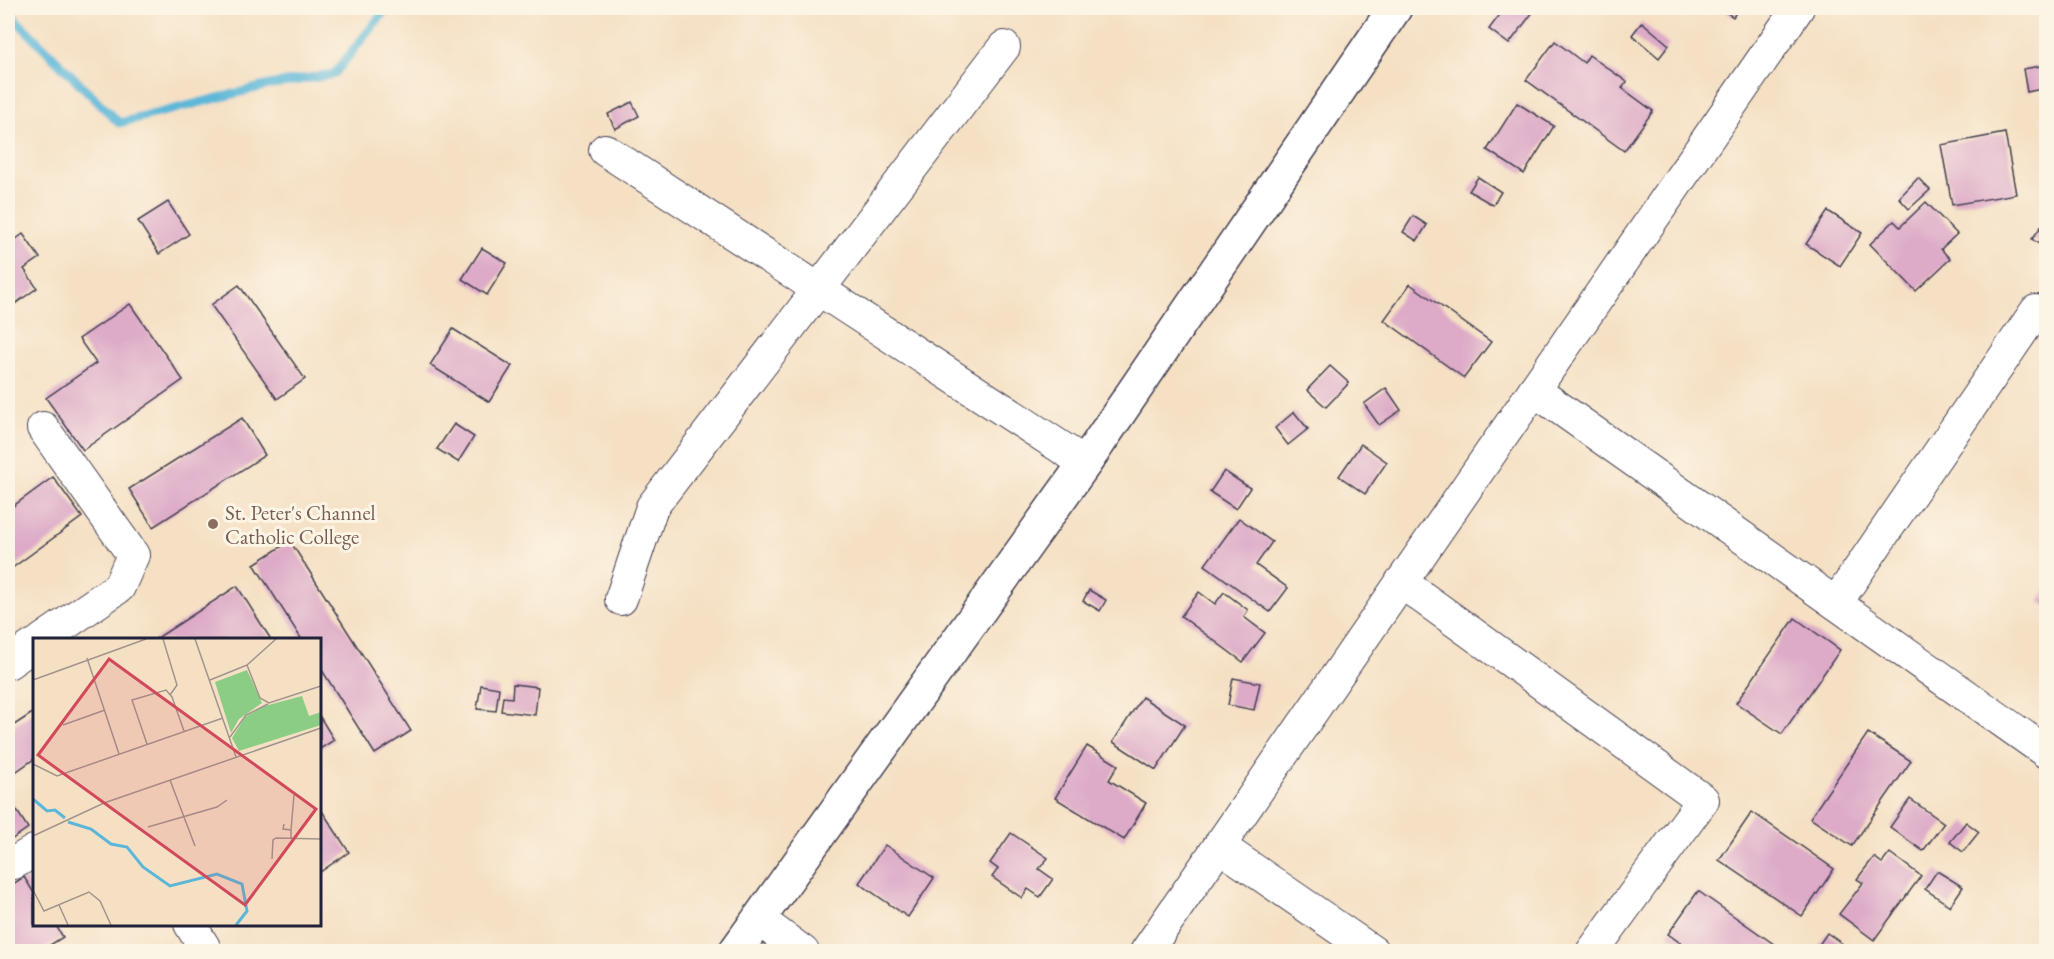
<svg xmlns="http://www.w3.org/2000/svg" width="2054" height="959" font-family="'EB Garamond',serif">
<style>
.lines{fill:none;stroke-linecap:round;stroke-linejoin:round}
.stream{stroke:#5bb7d9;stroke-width:9}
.building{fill:#ddaac7}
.minor-casing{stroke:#423e50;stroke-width:34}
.major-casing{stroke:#423e50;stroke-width:36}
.minor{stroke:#fff;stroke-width:32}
.major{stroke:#fff;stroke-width:33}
.education-dot{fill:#8d6e63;stroke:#fcf5e5;stroke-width:2}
.labels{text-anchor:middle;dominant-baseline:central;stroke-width:6;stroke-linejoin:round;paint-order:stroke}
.education-label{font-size:21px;fill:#785e54;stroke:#fcf5e5;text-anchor:start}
.inset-river{fill:none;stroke:#5bb7d9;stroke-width:3}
.inset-road{fill:none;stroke:#a1948d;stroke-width:1.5}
.view{fill:#d1495b;fill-opacity:0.15;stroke:#d1495b;stroke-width:3}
.inset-edge{fill:none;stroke:#22223b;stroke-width:3}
</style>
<rect width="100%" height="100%" fill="#fcf5e5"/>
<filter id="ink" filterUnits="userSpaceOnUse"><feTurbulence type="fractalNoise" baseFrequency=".0167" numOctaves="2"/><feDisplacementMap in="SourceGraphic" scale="12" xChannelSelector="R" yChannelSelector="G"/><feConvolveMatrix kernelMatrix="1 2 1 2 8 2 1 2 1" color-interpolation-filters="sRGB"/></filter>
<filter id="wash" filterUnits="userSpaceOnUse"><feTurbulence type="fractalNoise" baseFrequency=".008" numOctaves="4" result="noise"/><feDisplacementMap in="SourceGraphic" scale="24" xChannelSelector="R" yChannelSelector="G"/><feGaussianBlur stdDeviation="1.35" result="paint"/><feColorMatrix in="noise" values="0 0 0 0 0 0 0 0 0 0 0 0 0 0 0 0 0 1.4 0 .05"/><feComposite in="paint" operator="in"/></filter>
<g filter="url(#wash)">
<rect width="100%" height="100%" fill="#f5e0c4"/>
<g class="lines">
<polyline class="stream" points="8,12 119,123 269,85 334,74 387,8"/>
</g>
<g id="blocks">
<g class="building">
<polygon points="1505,8 1536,8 1509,44 1489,29"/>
<polygon points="1720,8 1739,8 1733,17"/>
<polygon points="1642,22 1669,45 1659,58 1632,35"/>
<polygon points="1555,41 1584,63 1589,55 1627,82 1622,88 1653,111 1624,151 1526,80"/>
<polygon points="2046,65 2046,88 2027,92 2023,69"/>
<polygon points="632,102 639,116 615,129 608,114"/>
<polygon points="1517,103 1554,126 1524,174 1487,150"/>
<polygon points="2005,133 2016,194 1952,205 1941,145"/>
<polygon points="1478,177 1501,192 1493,205 1469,191"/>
<polygon points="1918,178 1930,190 1909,209 1899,198"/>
<polygon points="168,202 189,234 159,254 138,221"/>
<polygon points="1926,202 1957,234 1941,249 1950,259 1916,291 1870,244 1894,221 1900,227"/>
<polygon points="1828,211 1862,233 1840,266 1806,244"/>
<polygon points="1413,216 1427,225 1417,241 1403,232"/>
<polygon points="2046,220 2046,249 2032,239"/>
<polygon points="23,234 40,258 24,269 37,288 12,306 9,302 8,303 8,245"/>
<polygon points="482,248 507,263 487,295 462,279"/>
<polygon points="1410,284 1491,342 1464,378 1384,320"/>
<polygon points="239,285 305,379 277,399 211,305"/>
<polygon points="130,304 183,380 83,450 46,398 96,363 79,339"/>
<polygon points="453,329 512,366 489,402 430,365"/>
<polygon points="1330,366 1349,383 1326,407 1307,390"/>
<polygon points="1386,388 1401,410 1379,425 1364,404"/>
<polygon points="1294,412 1308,429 1288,445 1275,428"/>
<polygon points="242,418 265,455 153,527 129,489"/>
<polygon points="454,424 474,437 458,462 437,449"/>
<polygon points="1361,444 1387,462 1365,494 1339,476"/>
<polygon points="1224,471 1250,488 1236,509 1210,492"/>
<polygon points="53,477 82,517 8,571 8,510"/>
<polygon points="1239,518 1272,542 1256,565 1288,588 1270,612 1205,565"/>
<polygon points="290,541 411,731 375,754 320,667 320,640 302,640 254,564"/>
<polygon points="237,586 270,638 268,640 154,640"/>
<polygon points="1089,590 1106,600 1100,611 1083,601"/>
<polygon points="2046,590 2046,606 2039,602"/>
<polygon points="1199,592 1215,604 1224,592 1248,610 1244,617 1265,633 1243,662 1181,616"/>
<polygon points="1795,618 1840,650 1782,734 1736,703"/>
<polygon points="1233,678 1260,683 1254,710 1228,705"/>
<polygon points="513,684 538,687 535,715 501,711 503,697 512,698"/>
<polygon points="481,685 499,688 496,711 477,709"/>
<polygon points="1142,697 1185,725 1156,770 1113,742"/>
<polygon points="34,712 34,759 8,777 8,729"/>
<polygon points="320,717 334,740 320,749"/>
<polygon points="1868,733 1911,761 1852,846 1810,818"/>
<polygon points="1087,746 1118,765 1109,780 1146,803 1124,840 1055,798"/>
<polygon points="8,797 28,828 8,842"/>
<polygon points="1910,799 1944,823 1923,851 1890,827"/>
<polygon points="322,811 349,852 320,872 320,812"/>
<polygon points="1752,812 1834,869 1802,916 1719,860"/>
<polygon points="1966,822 1979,832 1963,852 1950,842"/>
<polygon points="1011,833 1048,858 1039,869 1053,879 1040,897 1028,889 1022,898 992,877 998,869 990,863"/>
<polygon points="885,845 934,878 908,917 859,883"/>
<polygon points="1890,853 1921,876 1874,940 1839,914 1863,883 1857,879 1874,857 1882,863"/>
<polygon points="1937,871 1963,887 1950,906 1925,889"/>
<polygon points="24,877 34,893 34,924 55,924 63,937 39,952 8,952 8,887"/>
<polygon points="1698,891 1778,947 1775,952 1693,952 1668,934"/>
<polygon points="1827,933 1854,952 1814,952"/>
</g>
</g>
</g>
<g filter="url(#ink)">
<use href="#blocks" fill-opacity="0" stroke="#423e50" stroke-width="1.5"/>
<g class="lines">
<defs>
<g id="minor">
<polyline points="605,150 1085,463"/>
<polyline points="1534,390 2046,752"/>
<polyline points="1401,582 1703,800 1592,952"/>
<polyline points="621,599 652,507 1004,47"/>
<polyline points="1836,603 2036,311"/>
<polyline points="42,640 119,587 133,555 43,428"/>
<polyline points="8,663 34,645"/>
<polyline points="1219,846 1373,952"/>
<polyline points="14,863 34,851"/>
<polyline points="758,919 803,952"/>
<polyline points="190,924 204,947"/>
<polyline points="1146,952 1798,8"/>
</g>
<polyline id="major" points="735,952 1085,463 1395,8"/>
</defs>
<use href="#minor" class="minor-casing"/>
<use href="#major" class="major-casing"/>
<use href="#minor" class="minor"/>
<use href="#major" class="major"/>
</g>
</g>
<circle class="education-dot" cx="213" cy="524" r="6"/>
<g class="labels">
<g class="education-label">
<text x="225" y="512">St. Peter's Channel<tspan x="225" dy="24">Catholic College</tspan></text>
</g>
</g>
<g transform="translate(33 638)">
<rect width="288" height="288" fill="#f5e0c4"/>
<path d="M214 32 229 65 206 81 198 95 182 44ZM269 58 276 78 288 74V87L206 113 199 100 212 79 228 69Z" fill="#8ccd85"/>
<path class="inset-river" d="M0 161 14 173 22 172 32 180M35 184 58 191 78 206 94 209 110 229 137 248 184 236 209 246 214 273 203 287"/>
<path class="inset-road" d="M130 1 144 47 137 57M162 1 203 119M54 20 86 116M214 27 243 1M0 42 113 1M177 42 214 27 227 60 236 65 288 48M30 87 72 72M197 99 213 77 235 66M114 106 99 62 133 52 139 59 151 93M0 126 24 138 190 80M137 142 162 208M251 186 250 191 258 192V200M115 189 184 169 194 162M258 192 261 157M0 198 71 165 288 90M239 221 240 202 243 200 288 201M0 252 11 273 56 254 67 263 78 287M26 267 35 287"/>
<path class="view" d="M76 21 283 171 212 267 5 117Z"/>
<rect width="288" height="288" class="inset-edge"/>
</g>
<rect width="2054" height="959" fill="none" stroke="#fcf5e5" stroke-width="30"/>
</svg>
